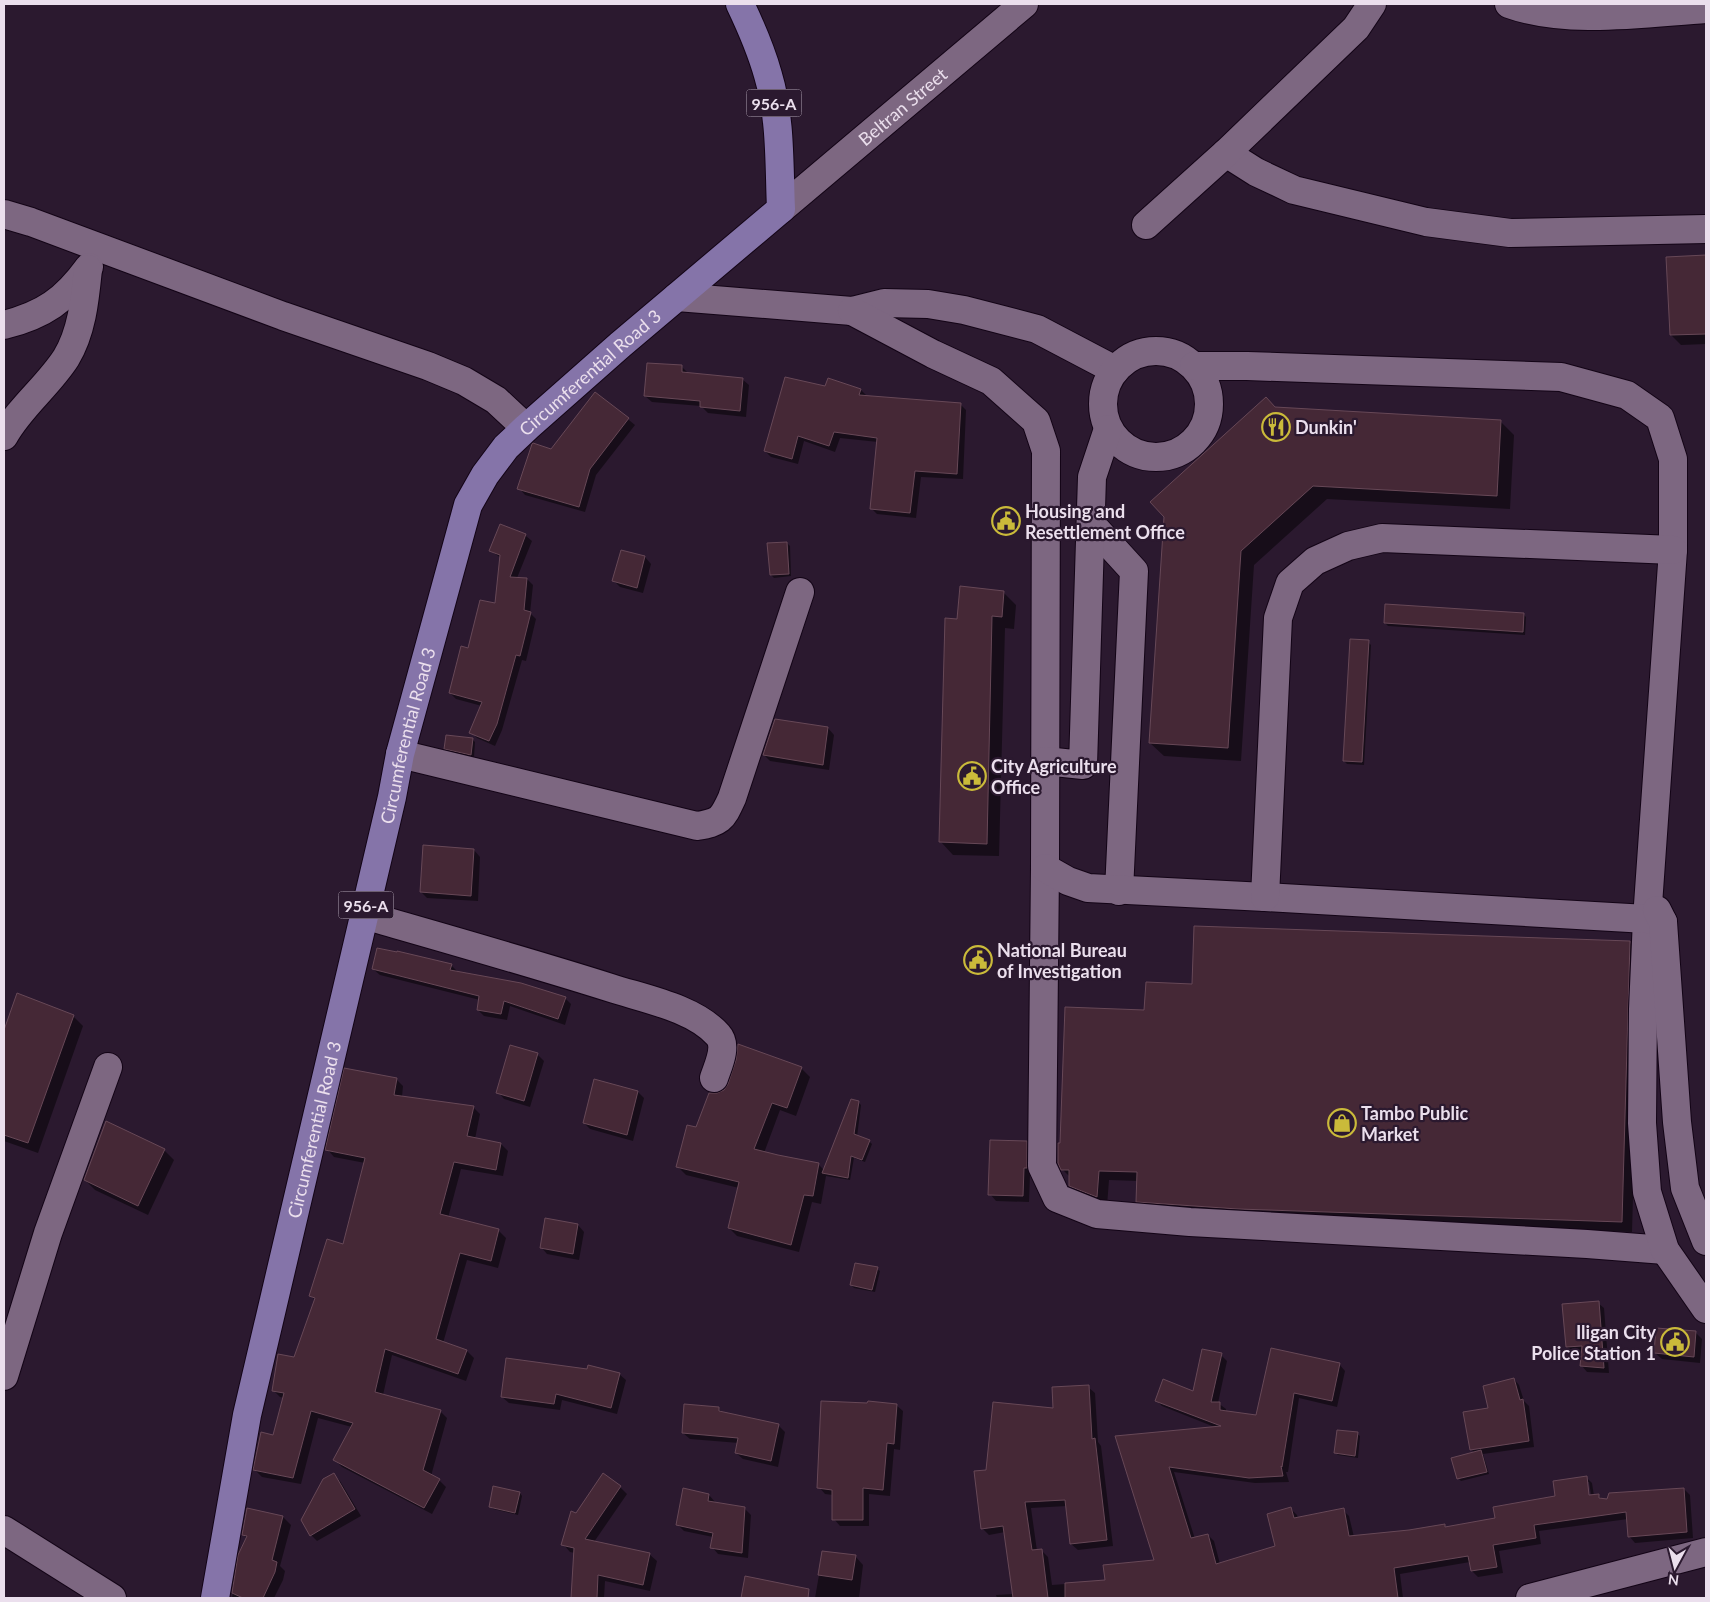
<svg xmlns="http://www.w3.org/2000/svg" width="1710" height="1602" font-family="Lato,sans-serif">
<style>
.shadow{fill:#0007;fill-rule:evenodd}
.building{fill:#452836;stroke:#674857}
.lines{fill:none;stroke-linecap:round;stroke-linejoin:round}
.minor-casing{stroke:#130416;stroke-width:30}
.major-casing{stroke:#130416;stroke-width:30}
.minor{stroke:#7d6781;stroke-width:28}
.major{stroke:#8574a9;stroke-width:28}
.labels{text-anchor:middle;dominant-baseline:central;stroke-width:4.5;stroke-linejoin:round;paint-order:stroke}
.shield{fill:#2b192f;stroke:#b1a4b4;stroke-width:1}
.shield-label{font-size:16px;font-weight:bold;fill:#ebdfed}
.street-label{font-size:18px;fill:#ebdfed;stroke:#2b192f}
.poi-label{font-size:18px;font-weight:bold;fill:#ebdfed;stroke:#2b192f;text-anchor:start}
</style>
<rect width="100%" height="100%" fill="#2b192f"/>
<g class="shadow">
<polygon points="1706,256 1706,344 1681,345 1671,335 1667,258"/>
<polygon points="682,367 689,374 742,379 749,385 746,417 708,413 701,406 652,402 645,396"/>
<polygon points="826,388 861,390 867,396 960,404 966,410 963,479 921,477 916,518 877,514 871,508 878,442 840,438 835,452 804,441 798,464 771,457 765,451"/>
<polygon points="596,393 635,425 596,475 585,512 525,495 519,488 552,450"/>
<polygon points="1275,408 1500,421 1514,435 1510,509 1327,499 1254,565 1241,761 1164,756 1150,743"/>
<polygon points="501,526 526,536 532,541 517,578 527,579 533,585 530,613 536,619 526,661 522,660 502,730 495,746 477,738 471,732 482,706 456,699 450,693 469,650 496,605 501,558 491,551"/>
<polygon points="787,543 790,546 791,576 774,578 771,575"/>
<polygon points="622,551 645,557 651,564 643,593 620,587 613,580"/>
<polygon points="1003,592 1016,605 1014,629 1005,628 999,856 953,855 941,842 958,620"/>
<polygon points="1523,614 1526,617 1525,635 1388,626 1385,623"/>
<polygon points="1368,642 1371,645 1364,765 1347,764 1344,761"/>
<polygon points="828,728 834,735 829,770 770,761 764,755"/>
<polygon points="472,739 475,742 474,757 448,751 445,748"/>
<polygon points="474,850 480,857 478,901 427,898 421,892"/>
<polygon points="1630,943 1640,953 1632,1232 1249,1219 1147,1211 1137,1201 1138,1181 1109,1180 1107,1206 1080,1195 1070,1185 1070,1177 1062,1169 1061,1144 1146,1011 1193,985"/>
<polygon points="451,965 457,971 457,973 565,998 571,1004 565,1025 510,1006 507,1020 484,1016 478,1010 480,1000 380,975 373,969"/>
<polygon points="18,994 73,1016 83,1026 38,1153 4,1141 4,1033"/>
<polygon points="537,1054 544,1061 530,1107 504,1099 498,1092"/>
<polygon points="801,1068 810,1077 796,1116 780,1110 764,1153 818,1164 824,1170 858,1102 861,1105 857,1137 869,1141 872,1144 865,1162 854,1158 850,1180 826,1176 821,1204 812,1202 799,1252 737,1236 729,1228 739,1188 686,1175 678,1167 697,1129 718,1094"/>
<polygon points="396,1079 403,1086 402,1097 473,1107 480,1114 475,1139 501,1144 508,1151 503,1176 461,1169 448,1218 499,1231 506,1238 498,1268 467,1260 443,1343 467,1351 474,1358 466,1381 392,1355 383,1395 440,1411 447,1418 431,1476 439,1480 446,1487 432,1514 342,1467 335,1460 352,1427 318,1418 301,1484 262,1477 255,1470 274,1436 284,1398 280,1397 273,1390 295,1358 315,1300 310,1295 343,1245 365,1163 334,1157 327,1149"/>
<polygon points="595,1080 638,1092 644,1098 633,1141 590,1129 584,1123"/>
<polygon points="107,1123 164,1150 174,1160 148,1215 95,1190 85,1180"/>
<polygon points="1026,1143 1033,1149 1033,1174 1030,1174 1029,1202 996,1201 990,1194"/>
<polygon points="578,1225 584,1232 579,1260 547,1254 541,1247"/>
<polygon points="877,1269 880,1271 875,1292 854,1288 851,1285"/>
<polygon points="1598,1303 1604,1308 1609,1373 1587,1372 1582,1366 1583,1352 1573,1352 1567,1347"/>
<polygon points="1657,1329 1696,1333 1702,1339 1700,1363 1662,1359 1655,1353"/>
<path d="M1272 1350 1339 1364 1345 1371 1337 1407 1299 1398 1288 1472H1286L1289 1482 1255 1483 1174 1472 1195 1539 1208 1535 1214 1541 1220 1564 1277 1547 1291 1509 1297 1515 1298 1518 1343 1510 1349 1516 1354 1537 1445 1526 1447 1528 1496 1519 1557 1497 1586 1477 1592 1483 1594 1496 1598 1495 1603 1500H1608L1684 1489 1690 1495 1693 1538 1635 1543 1629 1536 1628 1519 1539 1531 1541 1544 1499 1551 1503 1573 1478 1577 1472 1571 1470 1562 1400 1574 1403 1598H1185L1159 1495 1134 1492 1217 1428 1162 1406 1156 1400 1194 1392 1221 1355 1227 1361 1218 1403 1226 1409V1412L1257 1416ZM1586 1482H1589L1592 1501H1589Z"/>
<polygon points="619,1374 626,1380 617,1414 562,1400 560,1410 509,1403 502,1397"/>
<polygon points="1514,1379 1519,1385 1524,1401 1529,1406 1534,1447 1483,1454 1489,1474 1461,1481 1458,1478 1475,1453 1471,1449 1490,1409"/>
<polygon points="1088,1387 1095,1393 1098,1442 1101,1446 1113,1546 1078,1550 1071,1544 1067,1506 1031,1508 1037,1551 1041,1550 1048,1557 1052,1585 1106,1581 1151,1569 1154,1598 997,1598 996,1595 1013,1594 1005,1532 989,1535 982,1528 987,1471 1055,1410"/>
<polygon points="896,1405 903,1411 900,1450 894,1449 890,1496 869,1494 869,1526 840,1526 834,1519 833,1495 825,1494 819,1487"/>
<polygon points="718,1408 724,1414 779,1426 785,1432 778,1467 743,1459 736,1453 739,1443 690,1439 683,1433"/>
<polygon points="1357,1434 1360,1436 1358,1458 1338,1455 1335,1452"/>
<polygon points="334,1475 340,1481 361,1516 317,1541 311,1535"/>
<polygon points="620,1487 627,1494 594,1542 649,1554 657,1561 650,1591 605,1581 604,1598 572,1598 575,1553 570,1552 563,1544 576,1514"/>
<polygon points="520,1493 522,1496 518,1515 493,1509 490,1506"/>
<polygon points="709,1495 715,1502 715,1504 744,1508 751,1515 748,1558 718,1554 712,1547 713,1537 684,1531 677,1524"/>
<polygon points="248,1509 283,1517 291,1525 280,1566 285,1571 283,1580 274,1598 232,1598 240,1556 247,1539 243,1534"/>
<polygon points="823,1552 855,1556 863,1565 859,1598 815,1598"/>
</g>
<g class="building">
<polygon points="1706,255 1706,334 1670,335 1666,257"/>
<polygon points="647,363 682,365 682,372 743,378 740,411 700,407 700,401 644,396"/>
<polygon points="785,377 825,386 828,378 861,389 859,395 961,403 957,474 915,471 910,513 870,509 877,438 834,432 829,446 798,436 792,459 764,451"/>
<polygon points="595,392 629,418 590,469 579,507 517,489 532,444 533,443 551,449"/>
<polygon points="1266,397 1275,407 1501,420 1497,496 1313,486 1241,551 1228,748 1149,743 1164,517 1150,502"/>
<polygon points="500,524 526,534 510,577 527,578 524,610 531,612 520,656 516,655 497,724 489,741 469,733 482,702 449,693 461,646 468,648 480,600 495,603 500,555 489,551"/>
<polygon points="787,542 789,574 770,575 767,543"/>
<polygon points="621,550 645,556 637,588 612,581"/>
<polygon points="960,586 1004,591 1002,617 992,616 987,844 939,842 945,618 957,619"/>
<polygon points="1385,604 1524,613 1523,632 1384,623"/>
<polygon points="1350,639 1369,640 1362,762 1343,761"/>
<polygon points="775,719 828,727 823,765 763,755"/>
<polygon points="446,735 473,738 471,755 444,749"/>
<polygon points="423,845 474,849 471,896 420,892"/>
<polygon points="1194,926 1630,941 1622,1222 1238,1209 1136,1202 1137,1172 1099,1171 1097,1197 1069,1186 1069,1170 1061,1170 1058,1163 1058,1143 1060,1143 1065,1007 1144,1010 1146,982 1192,984"/>
<polygon points="377,948 397,952 397,951 452,964 450,970 521,983 566,997 558,1019 504,1001 501,1014 477,1010 479,996 372,969"/>
<polygon points="17,993 74,1015 28,1143 4,1135 4,1030"/>
<polygon points="738,1044 802,1067 787,1108 772,1103 754,1149 778,1155 819,1163 813,1196 804,1195 791,1245 728,1228 739,1182 676,1167 687,1125 696,1127 709,1093 717,1093 724,1090 728,1084 736,1060"/>
<polygon points="510,1045 538,1053 524,1101 496,1093"/>
<polygon points="344,1068 397,1078 394,1095 474,1106 467,1136 501,1143 496,1170 454,1162 440,1214 499,1229 491,1261 460,1253 436,1339 467,1350 458,1374 385,1349 375,1392 441,1410 423,1470 440,1479 424,1508 333,1460 353,1423 311,1411 293,1478 253,1470 261,1432 273,1435 284,1393 272,1391 278,1354 294,1357 315,1298 309,1296 327,1239 343,1244 365,1158 325,1150"/>
<polygon points="594,1079 638,1091 627,1135 583,1123"/>
<polygon points="851,1099 859,1101 854,1134 870,1140 862,1160 851,1156 848,1178 822,1173"/>
<polygon points="106,1121 165,1149 138,1206 84,1180"/>
<polygon points="990,1140 1027,1141 1027,1168 1024,1168 1023,1196 988,1195"/>
<polygon points="545,1218 578,1224 573,1254 540,1248"/>
<polygon points="855,1263 878,1267 872,1290 850,1285"/>
<polygon points="1599,1301 1604,1368 1580,1366 1582,1346 1566,1347 1562,1304"/>
<polygon points="1656,1328 1696,1331 1694,1357 1654,1353"/>
<polygon points="1271,1348 1340,1363 1332,1401 1294,1393 1282,1467 1281,1466 1283,1476 1249,1478 1169,1467 1191,1538 1208,1534 1216,1564 1275,1546 1267,1514 1291,1507 1294,1518 1344,1508 1349,1536 1409,1530 1445,1524 1445,1527 1495,1518 1493,1507 1555,1496 1553,1481 1587,1476 1589,1495 1599,1494 1599,1498 1607,1499 1609,1493 1684,1488 1687,1532 1628,1537 1626,1512 1534,1525 1536,1538 1493,1545 1497,1567 1471,1571 1468,1556 1394,1568 1398,1598 1065,1598 1065,1583 1105,1580 1103,1565 1154,1560 1115,1436 1221,1426 1155,1401 1163,1379 1193,1391 1202,1349 1222,1353 1211,1402 1220,1402 1220,1410 1256,1415"/>
<polygon points="506,1358 587,1369 588,1365 620,1373 611,1408 556,1394 554,1404 501,1397"/>
<polygon points="1514,1378 1520,1400 1523,1399 1529,1441 1470,1450 1463,1412 1488,1408 1483,1386"/>
<polygon points="1089,1385 1092,1439 1095,1438 1107,1540 1070,1544 1065,1500 1025,1502 1032,1550 1042,1549 1048,1598 1013,1598 1003,1526 981,1529 974,1471 986,1470 993,1402 1053,1408 1052,1387"/>
<polygon points="821,1401 867,1403 868,1401 897,1404 894,1444 887,1443 883,1490 863,1488 863,1520 832,1520 832,1490 817,1488"/>
<polygon points="684,1404 719,1407 719,1411 779,1424 771,1461 735,1453 738,1438 682,1433"/>
<polygon points="1337,1430 1358,1432 1355,1456 1334,1453"/>
<polygon points="1481,1450 1487,1472 1457,1479 1451,1458"/>
<polygon points="334,1473 355,1509 310,1536 301,1520 323,1479"/>
<polygon points="603,1473 621,1486 585,1539 650,1553 643,1585 598,1575 597,1598 571,1598 574,1548 561,1545 571,1511 576,1513"/>
<polygon points="493,1486 520,1492 515,1513 489,1507"/>
<polygon points="683,1488 709,1494 708,1501 745,1507 742,1553 710,1548 713,1533 676,1525"/>
<polygon points="247,1508 283,1516 272,1560 277,1562 275,1572 263,1598 243,1598 232,1593 238,1555 247,1536 242,1535"/>
<polygon points="822,1551 856,1555 852,1580 818,1575"/>
<polygon points="745,1576 809,1589 808,1598 741,1598"/>
</g>
<g class="lines">
<defs>
<g id="minor">
<path d="M1509 4C1567 25 1645 13 1706 9"/>
<polyline points="1226,153 1256,172 1294,190 1426,222 1510,233 1706,229"/>
<path id="s1" d="M781 209 1024 4"/>
<polyline points="4,214 31,222 283,316 428,366 464,381 496,400 526,428"/>
<polyline points="1146,225 1226,153 1356,28 1372,4"/>
<polyline points="677,297 852,311 884,303 928,304 964,310 1037,329 1115,370"/>
<polyline points="852,311 933,354 991,381 1036,421 1046,451 1045,868 1042,1166 1057,1198 1097,1214 1190,1222 1587,1244 1665,1250"/>
<path d="M4 325C44 315 65 300 89 267"/>
<circle cx="1156" cy="404" r="53"/>
<polyline points="1194,366 1247,366 1561,377 1627,395 1660,418 1673,459 1673,550 1647,919 1643,1009 1642,1123 1647,1192 1665,1250 1706,1309"/>
<path d="M4 436C20 407 48 386 66 358 82 332 85 299 88 269"/>
<polyline points="1092,525 1134,571 1119,891"/>
<path d="M400 754 697 826C720 822 722 820 732 798L800 592"/>
<polyline points="1045,761 1083,765 1092,477 1108,429"/>
<polyline points="1045,868 1068,881 1088,888 1265,897 1647,919 1663,922"/>
<polyline points="1265,897 1278,618 1290,583 1315,561 1348,546 1382,538 1673,550"/>
<polyline points="1657,910 1663,922 1677,1122 1685,1188 1706,1241"/>
<path d="M364 915C447 939 529 962 611 988 645 999 694 1008 718 1035 728 1046 718 1066 714 1078"/>
<polyline points="4,1376 48,1233 108,1067"/>
<polyline points="4,1530 112,1598"/>
<polyline points="1530,1598 1706,1552"/>
</g>
<g id="major">
<path id="s2" d="M215 1598 247 1415 392 797 400 754 468 505 485 475 506 447 526 428 620 345 781 209C779 165 781 118 768 75 761 50 751 27 740 4"/>
</g>
</defs>
<use href="#minor" class="minor-casing"/>
<use href="#major" class="major-casing"/>
<use href="#minor" class="minor"/>
<use href="#major" class="major"/>
</g>
<defs>
<symbol id="restaurant-ring" viewBox="-11 -11 22 22"><circle r="9.5" fill="#2b192f" stroke="#caba3a" stroke-width="1.5"/><path d="M-5-6h1v4h1v-4h1v4h1v-4h1v5L-1.5 .5V6h-2V.5L-5-1ZM5-6V6H3V1.5H1.5Q1.5-4 5-6Z" fill="#caba3a"/></symbol>
<symbol id="civic-ring" viewBox="-11 -11 22 22"><circle r="9.5" fill="#2b192f" stroke="#caba3a" stroke-width="1.5"/><path d="M-.6-6.5H3V-4.5H.6V-3L4-1V1h2V6H-6V1h2V-1L-.6-3ZM-1.2 2.5V6h2.4V2.5Z" fill="#caba3a"/></symbol>
<symbol id="shop-ring" viewBox="-11 -11 22 22"><circle r="9.5" fill="#2b192f" stroke="#caba3a" stroke-width="1.5"/><path d="M-5-2.5h2.3a2.7 3.5 0 0 1 5.4 0H5L5.5 6h-11ZM-1.5-2.5h3a1.5 2.3 0 0 0-3 0Z" fill="#caba3a"/></symbol>
</defs>
<g fill-rule="evenodd">
<use href="#restaurant-ring" x="1260" y="411" width="32" height="32"/>
<use href="#civic-ring" x="990" y="505" width="32" height="32"/>
<use href="#civic-ring" x="956" y="760" width="32" height="32"/>
<use href="#civic-ring" x="962" y="944" width="32" height="32"/>
<use href="#shop-ring" x="1326" y="1107" width="32" height="32"/>
<use href="#civic-ring" x="1659" y="1326" width="32" height="32"/>
</g>
<g class="labels">
<g class="shield">
<rect x="746.5" y="89.5" width="55" height="27" rx="4"/>
<rect x="338.5" y="891.5" width="55" height="27" rx="4"/>
</g>
<g class="shield-label">
<text x="774" y="103">956-A</text>
<text x="366" y="905">956-A</text>
</g>
<g class="street-label">
<text stroke="none"><textPath href="#s1" startOffset="159">Beltran Street</textPath></text>
<text stroke="none"><textPath href="#s2" startOffset="1304">Circumferential Road 3</textPath></text>
<text stroke="none"><textPath href="#s2" startOffset="884">Circumferential Road 3</textPath></text>
<text stroke="none"><textPath href="#s2" startOffset="479">Circumferential Road 3</textPath></text>
</g>
<g class="poi-label">
<text x="1295" y="427">Dunkin'</text>
<text x="1025" y="511">Housing and<tspan x="1025" dy="21">Resettlement Office</tspan></text>
<text x="991" y="766">City Agriculture<tspan x="991" dy="21">Office</tspan></text>
<text x="997" y="950">National Bureau<tspan x="997" dy="21">of Investigation</tspan></text>
<text x="1361" y="1113">Tambo Public<tspan x="1361" dy="21">Market</tspan></text>
<text x="1656" y="1332" text-anchor="end">Iligan City<tspan x="1656" dy="21">Police Station 1</tspan></text>
</g>
</g>
<rect width="1710" height="1602" fill="none" stroke="#ebdfed" stroke-width="10"/>
<g transform="translate(1675 1567) rotate(187)" stroke="#2b192f" stroke-width="4" paint-order="stroke">
<path d="M0-4L9 19L0 12L-9 19Z" fill="#ebdfed"/>
<text y="-8" font-size="14" font-weight="bold" text-anchor="middle" fill="#ebdfed">N</text>
</g>
</svg>
